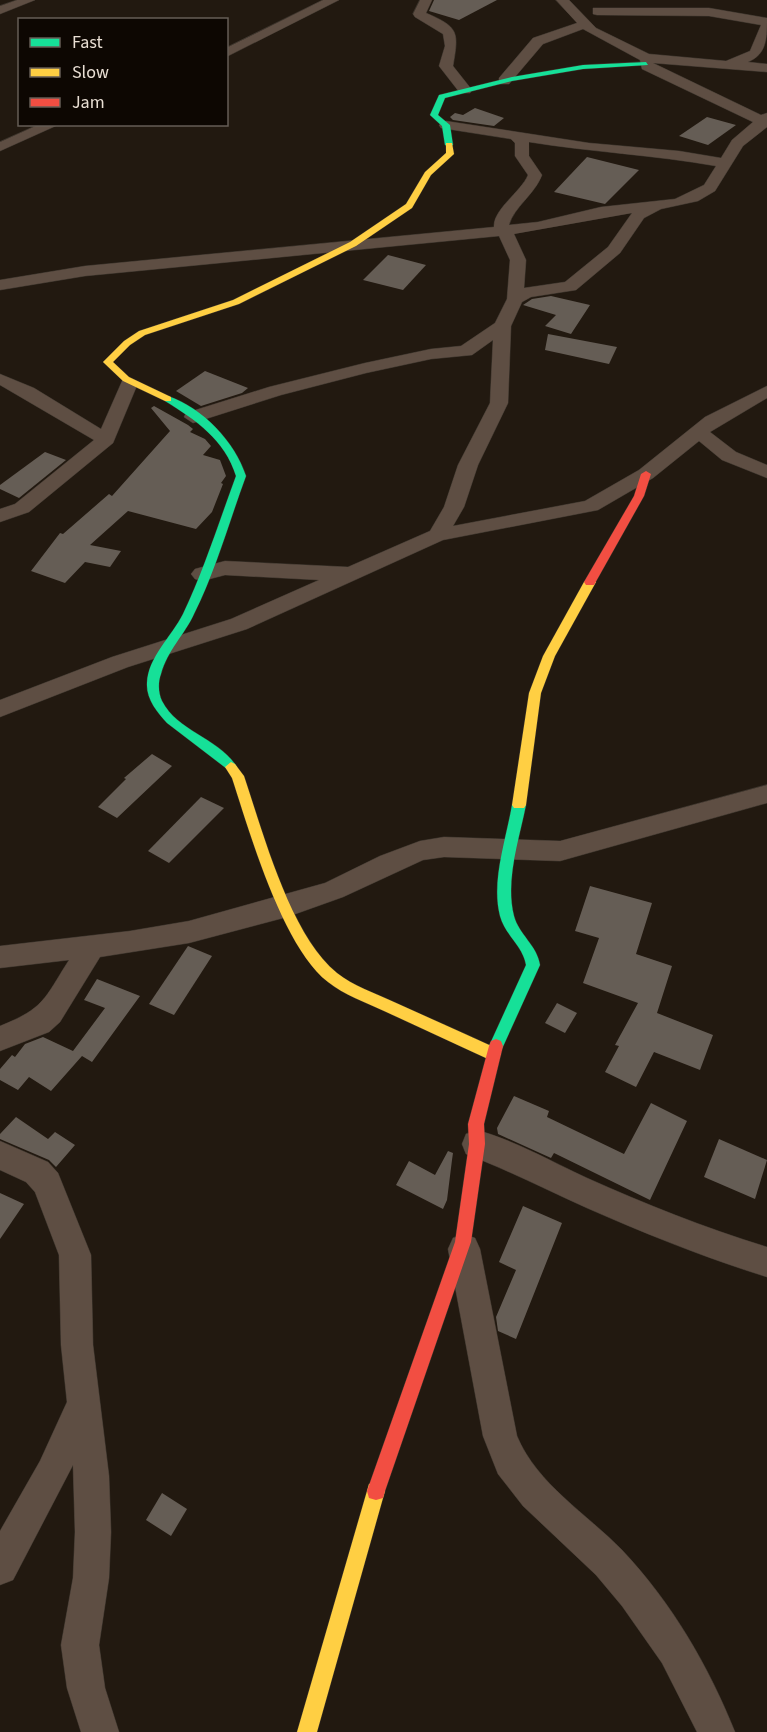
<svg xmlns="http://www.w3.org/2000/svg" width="767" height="1732" font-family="'Source Sans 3',sans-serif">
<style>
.building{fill:#655d55}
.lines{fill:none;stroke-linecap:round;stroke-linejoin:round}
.street-casing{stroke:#3c352d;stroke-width:1}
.fast-casing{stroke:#3c352d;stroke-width:1}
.slow-casing{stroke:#3c352d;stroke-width:1}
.jam-casing{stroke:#3c352d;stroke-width:1}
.street{fill:#5e4e43;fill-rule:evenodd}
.fast{fill:#16e098;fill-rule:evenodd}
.slow{fill:#ffcf43;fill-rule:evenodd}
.jam{fill:#f24e42;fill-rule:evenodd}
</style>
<rect width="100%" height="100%" fill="#221910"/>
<g class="building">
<polygon points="434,0 497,0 459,20 429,11"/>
<polygon points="475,108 504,118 494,126 453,120 450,117 455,113 463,115"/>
<polygon points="707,117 736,125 708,145 679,136"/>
<polygon points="587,157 639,170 605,204 554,192"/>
<polygon points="388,255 426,265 403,290 363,280"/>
<polygon points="551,296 590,305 571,334 545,326 556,315 523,305 532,299"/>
<polygon points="548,334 617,347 609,364 545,350"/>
<polygon points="205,371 248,388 242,393 201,406 176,391"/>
<polygon points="154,406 188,425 193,429 190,432 205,439 211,446 203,455 220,460 226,476 221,483 223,484 212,512 196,529 128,511 90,545 121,551 110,567 85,562 65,583 31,571 60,533 63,534 109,494 112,496 170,431 151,408"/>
<polygon points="45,452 66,460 19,498 0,489 0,485"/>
<polygon points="152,754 172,766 117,818 98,807 126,779 124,778"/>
<polygon points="201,797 224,808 169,863 148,851"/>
<polygon points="590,886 652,903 636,954 672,966 657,1013 713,1035 700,1070 654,1052 636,1087 605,1072 619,1046 615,1045 638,1003 583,983 599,938 575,931"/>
<polygon points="188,946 212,956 174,1015 149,1004"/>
<polygon points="97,979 140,996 92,1062 82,1056 51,1091 29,1077 18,1090 0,1080 0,1069 12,1055 15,1057 25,1044 43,1037 73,1051 105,1008 84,1000"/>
<polygon points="557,1003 577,1013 565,1033 545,1023"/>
<polygon points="514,1096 549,1111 547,1117 624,1154 651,1103 687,1121 650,1200 554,1153 551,1158 498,1134 497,1128"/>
<polygon points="16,1117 48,1139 55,1132 75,1145 56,1167 49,1160 0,1139 0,1134"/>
<polygon points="719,1139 767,1160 755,1199 704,1177"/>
<polygon points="448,1151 453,1153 452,1160 447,1200 443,1209 396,1185 409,1161 435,1175"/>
<polygon points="0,1193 24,1204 0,1239"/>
<polygon points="523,1206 562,1223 516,1339 498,1331 496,1317 516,1270 499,1262"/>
<polygon points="162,1493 187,1509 171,1536 146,1520"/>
</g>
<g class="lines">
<defs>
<g id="street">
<polygon points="17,0 35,0 0,14 0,6"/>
<polygon points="323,0 339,0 226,57 226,48"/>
<path d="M420 0H432L426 13C459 27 459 32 453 66L472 90 470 93H460L439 66 445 46 443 34 415 17 413 14Z"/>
<path d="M556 0H569L596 28 649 54 726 61 750 51 761 25 709 16 597 15 593 14V8H709L767 18C767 38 767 54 748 62L767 64V72L653 63 761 115 767 113V127L743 146 715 191 698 201 661 209 644 218 620 253 576 290 531 297 522 302 511 326 508 403 478 465 464 507 453 526 585 501 639 470 705 417 767 386V398L710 432 736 452 767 465V478L722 460 699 441 653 478 598 510 443 540 247 629 128 667 0 717V700L112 657 231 619 319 580 225 575 202 581 195 579 191 574 195 569 225 561 348 567 430 531 444 507 458 465 490 403 493 340 472 355 431 359 366 373 281 395 193 423 184 417 186 413 269 387 365 363 431 349 461 346 495 323 507 299 510 260 499 236 85 276 0 290V280L85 266 494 227C493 209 521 192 528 175L515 156V143L511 139 441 128 439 125 446 121 589 143 679 151 721 158 732 140 753 122 642 69 640 60 583 29 543 44 509 84H499V78L533 38 577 23ZM529 142C591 152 654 155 716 166L704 185 675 199 601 207 538 222 509 225C514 207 535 194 542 175L529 156ZM632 213 608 247 565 282 524 288 526 260 514 234Z"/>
<polygon points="40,124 60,124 0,151 0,142"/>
<polygon points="0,374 34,388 101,429 123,379 129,378 138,383 113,443 29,512 0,522 0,509 15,504 94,440 0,385"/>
<path d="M767 785V803L560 861 444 857 423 860 343 897 287 917 189 943 100 957 60 1022 49 1032 0 1051V1026C45 1008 44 999 69 960L0 968V946L130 931 189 921 325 883 380 856 420 841 444 837 560 841Z"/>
<path d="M477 1130C516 1141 550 1161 587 1178 645 1204 705 1228 767 1247V1277C706 1258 646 1234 587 1208 547 1190 508 1170 466 1154L462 1144 466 1134Z"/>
<polygon points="0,1141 48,1162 58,1173 91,1255 93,1345 109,1476 111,1532 109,1578 99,1645 105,1688 119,1732 81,1732 67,1688 61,1645 73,1578 75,1532 73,1465 13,1580 0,1585 0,1531 40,1461 67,1402 61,1345 59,1255 35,1192 26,1182 0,1170"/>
<path d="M464 1234 475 1238 480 1249 517 1436C537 1484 587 1514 622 1550 672 1603 708 1665 735 1732H697L662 1663 622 1606 596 1575 523 1506 498 1474 483 1436 448 1249 453 1238Z"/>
</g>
<g id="fast">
<polygon points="646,62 648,65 583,69 512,81 445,98 438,115 450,125 453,145 449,147 445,145 442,126 430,115 439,95 512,77 583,65"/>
<path d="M168 396C203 408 235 442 246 476 229 522 216 570 194 614 185 634 167 651 161 674 158 682 158 692 162 701 178 732 219 738 237 767L231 772 167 723C157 712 146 699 147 683 148 657 172 636 183 614 204 570 219 522 236 476 225 440 196 420 165 401V397Z"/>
<path d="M519 800 526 805C519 840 505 881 514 916 519 935 537 945 540 965L501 1051 496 1053 491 1051 489 1046 526 965C523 946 505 935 500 916 491 881 506 840 512 805Z"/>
</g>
<g id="slow">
<polygon points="446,143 452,143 454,154 431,175 412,208 356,246 239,304 145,335 130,345 113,362 129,377 171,397 171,401 165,401 123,381 103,362 124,341 139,331 233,300 350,242 406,204 425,172 446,153"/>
<polygon points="590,578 596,582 555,656 541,693 526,805 524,808 514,808 512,805 529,693 543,656 584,582"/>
<path d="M231 762 235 764 244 776C263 832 290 935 337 973 353 986 375 993 394 1002 429 1018 464 1033 498 1049L501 1054 498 1059 493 1061 488 1059C453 1043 419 1027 384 1011 365 1002 344 995 328 982 282 946 250 833 232 778L225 767Z"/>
<polygon points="376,1482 383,1484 385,1491 317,1732 297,1732 367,1491 369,1484"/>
</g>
<g id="jam">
<polygon points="646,471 651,474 644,496 594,585 586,585 584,582 634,496 641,474"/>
<polygon points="496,1039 501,1041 503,1046 484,1124 485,1144 471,1242 385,1491 383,1498 376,1500 369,1498 367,1491 455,1242 469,1144 468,1124 489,1046 491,1041"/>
</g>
</defs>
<use href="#street" class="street-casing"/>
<use href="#fast" class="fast-casing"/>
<use href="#slow" class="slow-casing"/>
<use href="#jam" class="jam-casing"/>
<use href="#street" class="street"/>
<use href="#fast" class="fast"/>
<use href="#slow" class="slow"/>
<use href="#jam" class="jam"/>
</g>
<rect x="18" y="18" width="210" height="108" fill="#0d0702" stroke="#655d56" stroke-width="1.5"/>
<rect x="30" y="38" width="30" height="9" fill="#16e098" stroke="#655d56" stroke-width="1.5"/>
<text x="72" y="48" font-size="18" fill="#e9dfd4">Fast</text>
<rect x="30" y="68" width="30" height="9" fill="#ffcf43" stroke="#655d56" stroke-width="1.5"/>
<text x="72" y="78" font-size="18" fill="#e9dfd4">Slow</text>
<rect x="30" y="98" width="30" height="9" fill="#f24e42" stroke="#655d56" stroke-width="1.5"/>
<text x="72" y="108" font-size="18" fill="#e9dfd4">Jam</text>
</svg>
